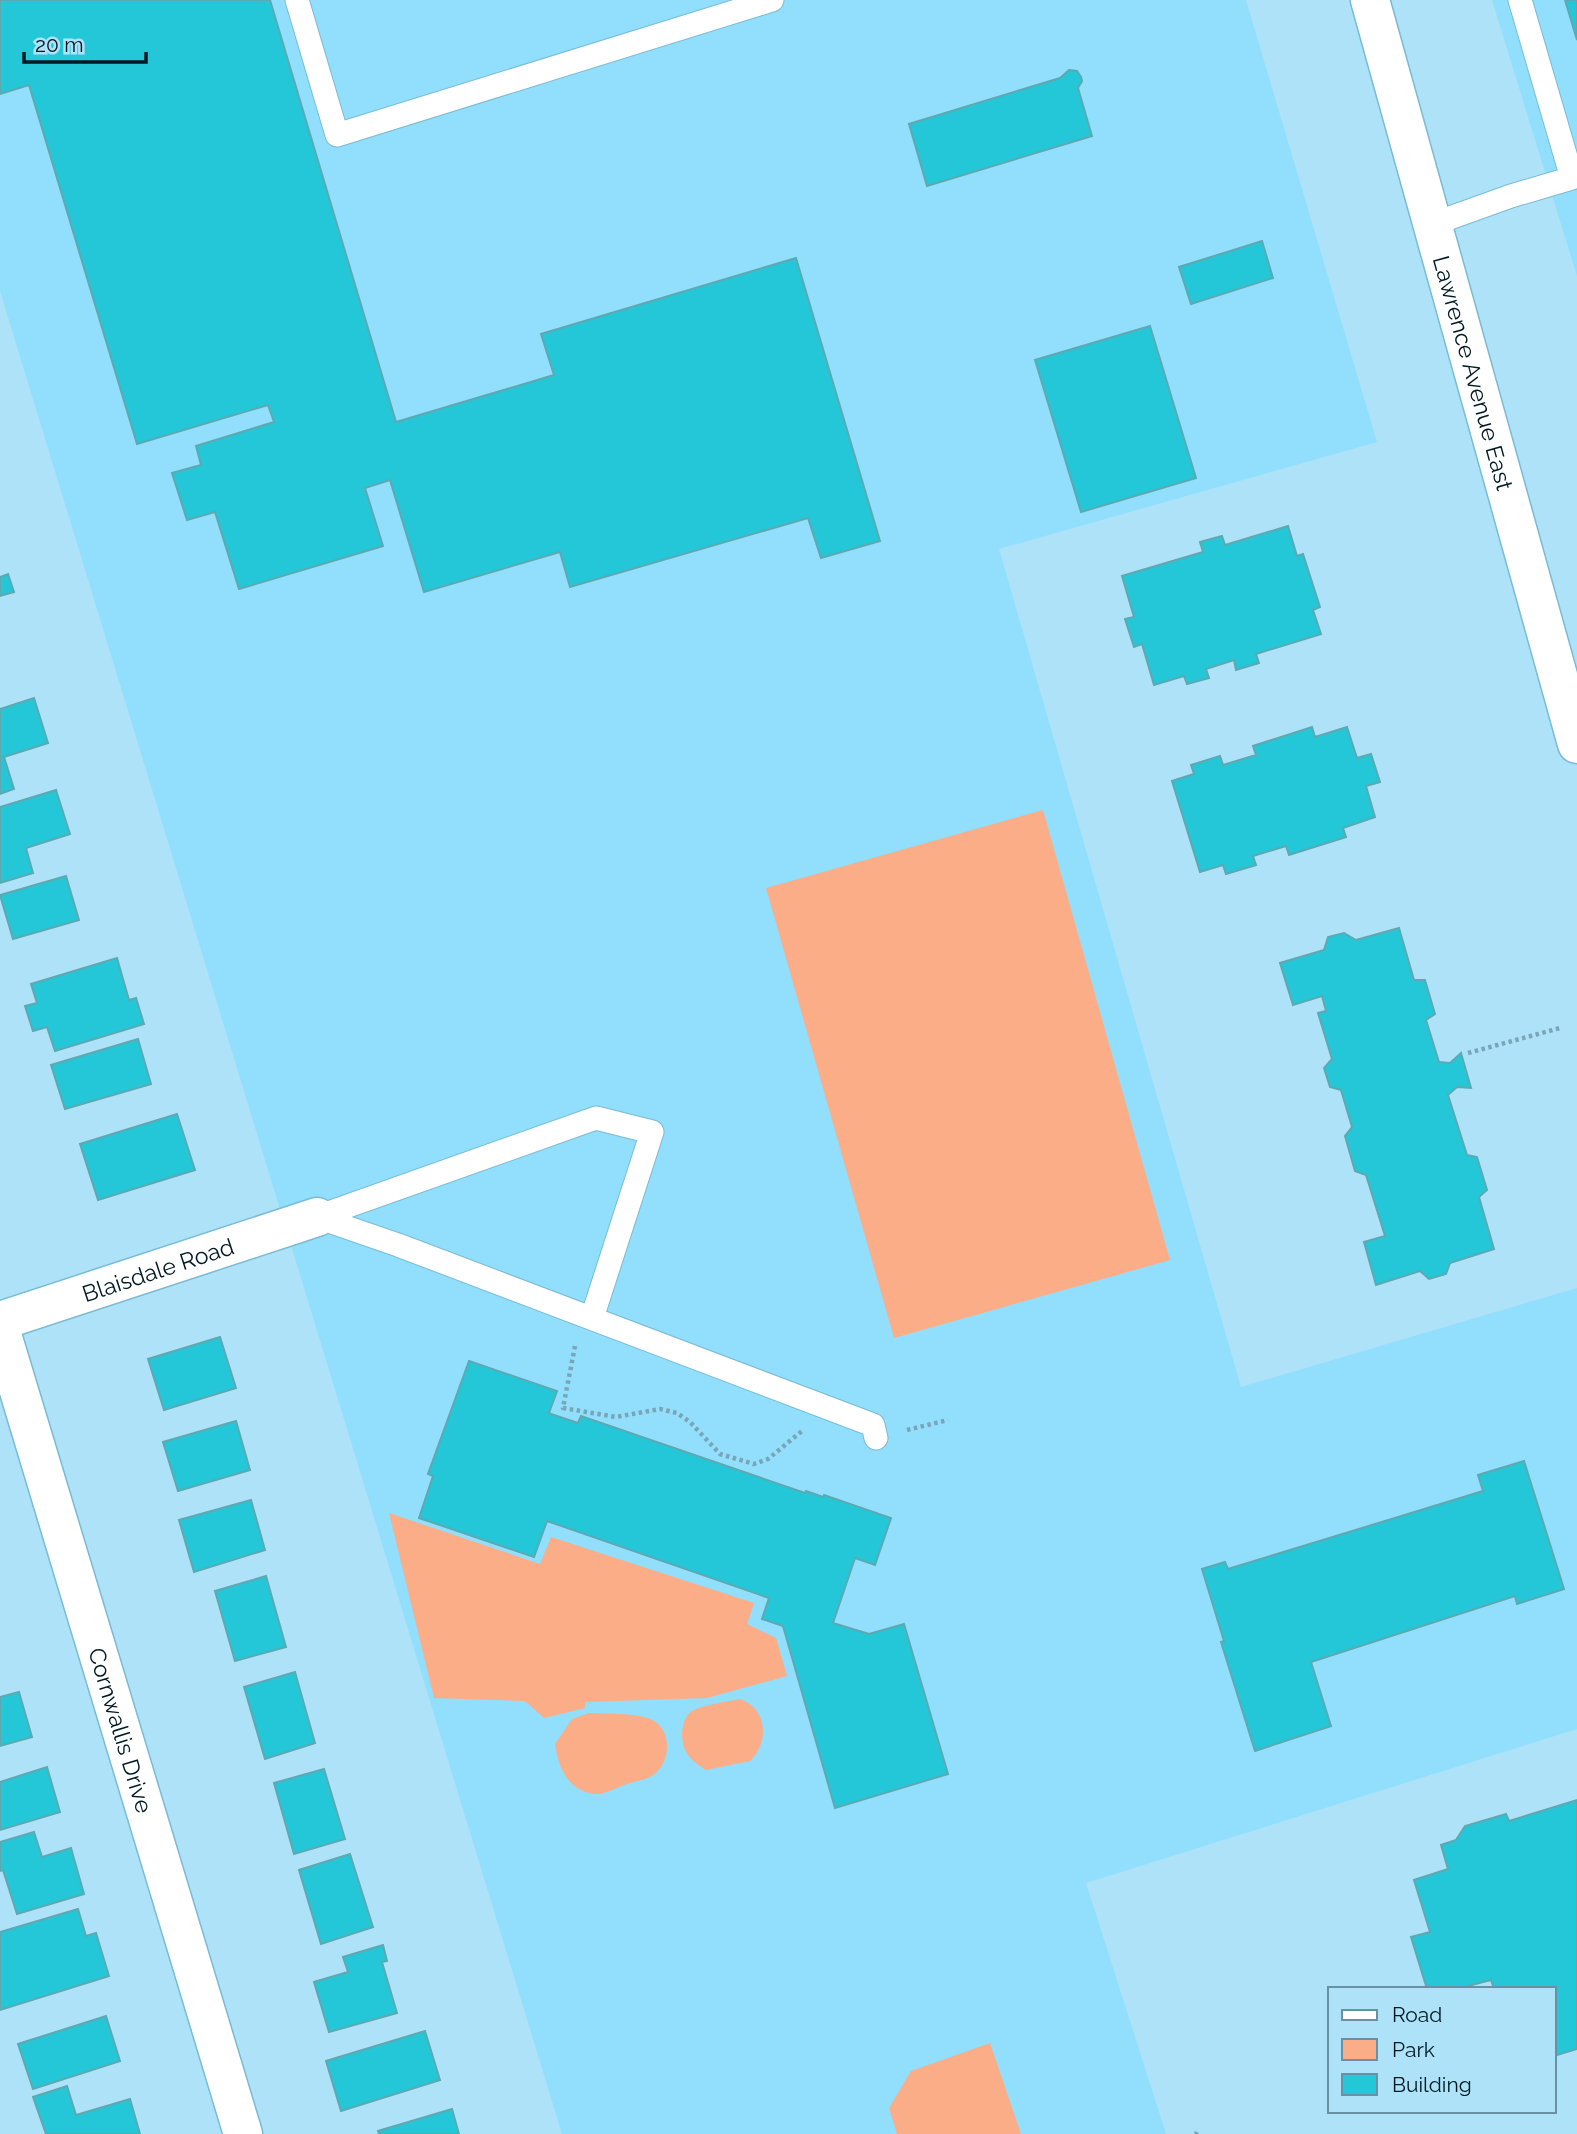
<svg xmlns="http://www.w3.org/2000/svg" width="1577" height="2134" font-family="Raleway,sans-serif">
<style>
.built{fill:#92defd}
.green{fill:#fbad88}
.building{fill:#24c7d7;stroke:#5da9b2;stroke-width:2}
.lines{fill:none;stroke-linecap:round;stroke-linejoin:round}
.lane-casing{stroke:#79bbd5;stroke-width:25}
.street-casing{stroke:#79bbd5;stroke-width:41}
.secondary-casing{stroke:#79bbd5;stroke-width:41}
.path{stroke:#79a5b8;stroke-width:4.5;stroke-dasharray:3.5 3.5;stroke-linecap:butt}
.lane{stroke:#fff;stroke-width:23}
.street{stroke:#fff;stroke-width:38}
.secondary{stroke:#fff;stroke-width:38}
.labels{text-anchor:middle;dominant-baseline:central;stroke-width:7;stroke-linejoin:round;paint-order:stroke}
.street-label{font-size:23px;fill:#001923;stroke:#aee2f8}
</style>
<rect width="100%" height="100%" fill="#aee2f8"/>
<g class="built">
<polygon points="0,0 1246,0 1377,442 999,549 1241,1387 1577,1288 1577,1729 1086,1883 1166,2134 562,2134 0,291"/>
<polygon points="1492,0 1577,0 1577,276"/>
</g>
<g class="green">
<polygon points="1043,810 1170,1260 894,1338 766,888"/>
<polygon points="389,1513 540,1564 551,1537 754,1603 747,1624 776,1638 787,1676 707,1698 585,1702 585,1708 544,1718 525,1701 434,1698"/>
<path d="M740 1699C767 1708 770 1742 750 1761L706 1770C698 1765 691 1760 686 1752 680 1741 680 1719 692 1711 699 1706 729 1701 740 1699Z"/>
<path d="M589 1713C606 1714 632 1713 648 1718 673 1726 672 1762 653 1775 646 1780 635 1781 627 1784 618 1787 605 1794 596 1794 568 1792 558 1767 555 1744L572 1719Z"/>
<polygon points="990,2043 1021,2134 897,2134 889,2108 911,2071"/>
</g>
<g class="building">
<polygon points="0,0 270,0 396,422 554,375 541,334 796,258 880,541 821,558 808,518 570,587 560,552 424,592 390,480 365,488 383,546 239,589 215,512 187,520 172,473 201,465 196,446 274,422 268,405 137,444 29,85 0,94"/>
<polygon points="1565,0 1577,0 1577,40"/>
<polygon points="1069,70 1077,71 1081,77 1082,81 1078,88 1092,136 927,186 909,124 1060,78"/>
<polygon points="1262,241 1273,278 1191,304 1179,267"/>
<polygon points="1150,326 1196,478 1081,512 1035,360"/>
<polygon points="1288,526 1297,556 1303,554 1320,607 1313,610 1321,634 1256,654 1259,663 1236,670 1234,660 1206,669 1209,678 1187,684 1184,676 1154,685 1142,644 1134,647 1125,619 1134,617 1122,576 1203,552 1200,542 1222,536 1225,545"/>
<polygon points="8,574 14,592 0,596 0,577"/>
<polygon points="34,698 48,743 4,757 14,789 0,794 0,709"/>
<polygon points="1312,727 1315,737 1347,727 1357,758 1371,754 1380,782 1366,786 1375,817 1343,828 1346,837 1289,855 1286,846 1253,856 1256,865 1226,874 1223,865 1200,872 1172,781 1194,774 1191,765 1220,756 1223,765 1256,755 1253,746"/>
<polygon points="56,790 70,834 26,848 33,873 0,883 0,807"/>
<polygon points="66,876 79,920 13,939 0,895"/>
<polygon points="1399,928 1414,980 1425,980 1435,1014 1426,1020 1439,1062 1450,1063 1461,1053 1471,1088 1457,1087 1448,1095 1467,1155 1477,1157 1487,1190 1479,1197 1494,1249 1450,1263 1446,1274 1429,1279 1420,1271 1376,1285 1364,1242 1385,1236 1366,1175 1355,1171 1345,1136 1352,1127 1341,1090 1330,1087 1324,1068 1332,1059 1318,1013 1326,1011 1322,996 1293,1005 1280,963 1324,950 1328,937 1344,933 1356,940"/>
<polygon points="117,958 129,1000 136,998 144,1024 55,1051 47,1027 33,1031 25,1006 37,1003 31,984"/>
<polygon points="138,1039 151,1084 65,1109 51,1065"/>
<polygon points="177,1114 195,1170 98,1200 80,1144"/>
<polygon points="220,1337 236,1388 164,1410 148,1359"/>
<polygon points="469,1361 557,1391 549,1413 551,1414 578,1423 581,1416 805,1493 806,1491 823,1497 824,1495 891,1518 875,1565 855,1558 833,1623 869,1634 904,1624 948,1774 835,1808 783,1626 762,1619 769,1598 547,1521 534,1557 419,1518 433,1476 428,1474"/>
<polygon points="236,1421 250,1470 178,1491 163,1442"/>
<polygon points="1524,1461 1564,1589 1517,1604 1515,1596 1311,1662 1331,1726 1255,1751 1221,1642 1224,1641 1202,1569 1225,1562 1228,1569 1483,1491 1478,1475"/>
<polygon points="251,1500 265,1550 194,1572 179,1520"/>
<polygon points="266,1576 286,1647 235,1661 215,1591"/>
<polygon points="295,1672 315,1743 265,1759 244,1687"/>
<polygon points="19,1692 32,1737 0,1746 0,1697"/>
<polygon points="47,1767 60,1812 0,1830 0,1782"/>
<polygon points="324,1769 345,1839 294,1854 274,1783"/>
<polygon points="1577,1800 1577,2049 1554,2056 1554,1989 1494,1989 1491,1980 1468,1986 1469,1989 1427,1989 1411,1937 1430,1932 1414,1880 1448,1869 1441,1845 1456,1840 1465,1826 1506,1814 1509,1821"/>
<polygon points="34,1832 42,1857 71,1848 84,1894 17,1914 3,1870 0,1871 0,1842"/>
<polygon points="350,1854 373,1927 321,1944 299,1870"/>
<polygon points="78,1909 86,1936 96,1933 109,1976 0,2010 0,1932"/>
<polygon points="383,1945 387,1961 382,1962 397,2013 329,2032 314,1982 348,1972 343,1957"/>
<polygon points="106,2016 120,2061 33,2089 18,2044"/>
<polygon points="425,2031 440,2080 341,2111 326,2061"/>
<polygon points="67,2086 76,2115 130,2099 140,2134 46,2134 33,2097"/>
<polygon points="452,2109 459,2134 379,2134 378,2131"/>
</g>
<g class="lines">
<defs>
<g id="lane">
<polyline points="297,0 337,135 772,0"/>
<polyline points="1433,224 1511,196 1572,178 1520,0"/>
<polyline points="317,1217 398,1245 873,1425 876,1438"/>
<polyline points="317,1217 596,1118 652,1132 592,1318"/>
</g>
<g id="street">
<path id="s1" d="M0 1321 317 1217"/>
<path id="s2" d="M0 1328 243 2134"/>
</g>
<g id="secondary">
<path id="s3" d="M1370 0 1577 744"/>
</g>
</defs>
<use href="#lane" class="lane-casing"/>
<use href="#street" class="street-casing"/>
<use href="#secondary" class="secondary-casing"/>
<g class="path">
<polyline points="1468,1053 1560,1028"/>
<polyline points="575,1346 563,1408 616,1417 660,1409 677,1413 690,1422 720,1454 754,1464 768,1459 802,1431"/>
<polyline points="907,1430 948,1420"/>
<polyline points="1196,2134 1197,2132"/>
</g>
<use href="#lane" class="lane"/>
<use href="#street" class="street"/>
<use href="#secondary" class="secondary"/>
</g>
<g class="labels">
<g class="street-label">
<text stroke="none"><textPath href="#s3" startOffset="387">Lawrence Avenue East</textPath></text>
<text stroke="none"><textPath href="#s1" startOffset="166">Blaisdale Road</textPath></text>
<text stroke="none"><textPath href="#s2" startOffset="420">Cornwallis Drive</textPath></text>
</g>
</g>
<rect x="1328" y="1987" width="228" height="126" fill="#aee2f8" stroke="#6892a3" stroke-width="2"/>
<rect x="1342" y="2010" width="35" height="10" fill="#ffffff" stroke="#6892a3" stroke-width="2"/>
<text x="1392" y="2022" font-size="21" fill="#001923">Road</text>
<rect x="1342" y="2039" width="35" height="21" fill="#fbad88" stroke="#6892a3" stroke-width="2"/>
<text x="1392" y="2057" font-size="21" fill="#001923">Park</text>
<rect x="1342" y="2074" width="35" height="21" fill="#24c7d7" stroke="#6892a3" stroke-width="2"/>
<text x="1392" y="2092" font-size="21" fill="#001923">Building</text>
<path d="M24 52v10h122v-10" fill="none" stroke="#001923" stroke-width="3.5"/>
<text x="35" y="52" font-size="21" fill="#001923" stroke="#aee2f8" stroke-width="5" paint-order="stroke">20 m</text>
</svg>
